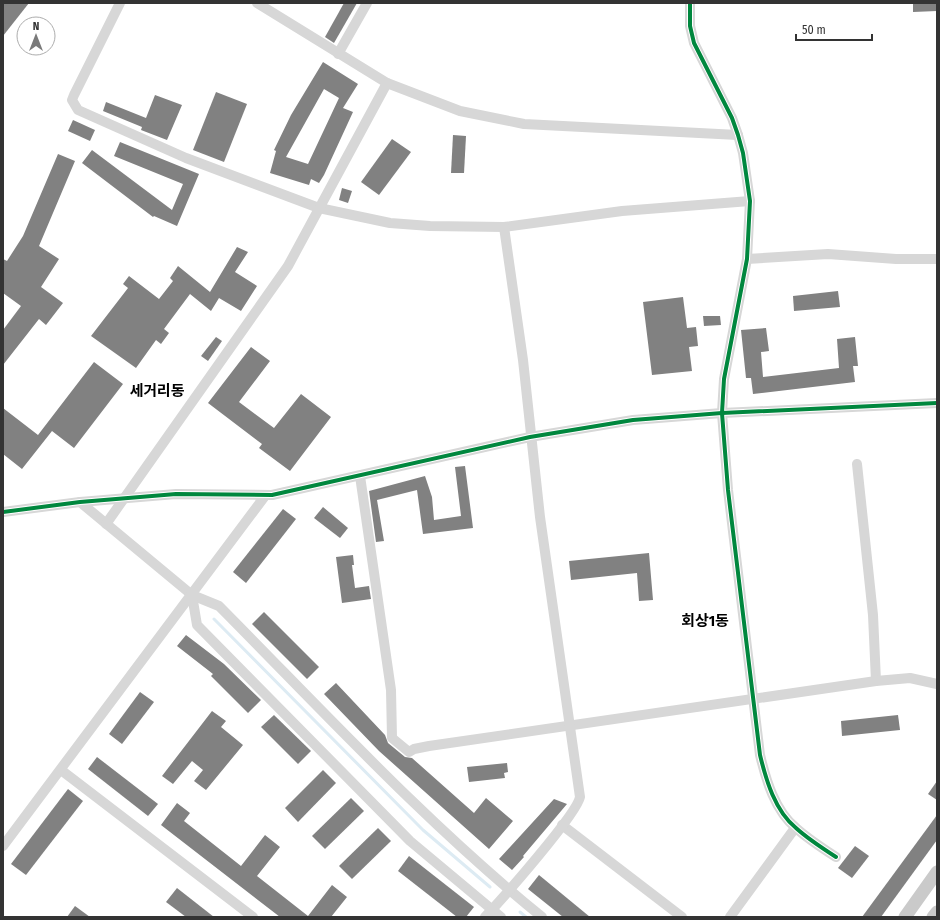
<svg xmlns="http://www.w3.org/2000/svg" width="940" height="920" font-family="'Fira Sans Condensed','Noto Sans KR',sans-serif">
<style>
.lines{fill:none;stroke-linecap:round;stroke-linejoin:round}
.stream{stroke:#ddebf3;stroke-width:3}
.building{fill:#818181;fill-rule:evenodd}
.minor{stroke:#d7d7d7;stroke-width:10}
.major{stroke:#cacaca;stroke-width:13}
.cycleway-casing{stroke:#fff;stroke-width:6}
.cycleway{stroke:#00873e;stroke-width:4}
.labels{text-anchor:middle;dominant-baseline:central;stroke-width:4;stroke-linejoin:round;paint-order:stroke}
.neighbourhood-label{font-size:15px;font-weight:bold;fill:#000;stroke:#fff}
</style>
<rect width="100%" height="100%" fill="#fff"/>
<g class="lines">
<g class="stream">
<polyline points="214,619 423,830 490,887"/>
<polyline points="520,912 526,917"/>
</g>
</g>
<g class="building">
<polygon points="3,3 29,3 3,36"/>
<polygon points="344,3 357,3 334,43 325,37"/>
<polygon points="913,3 937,3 937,11 913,12"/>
<path d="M323 62 358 84 343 108 353 112 324 175 319 183 311 179 309 185 270 173 276 151 274 150 291 115ZM324 89 339 98 308 164 286 157Z"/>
<polygon points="216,92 247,104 224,162 193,150"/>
<polygon points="155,95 182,105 167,140 141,130 142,127 103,111 106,102 146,118"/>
<polygon points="73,120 95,130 90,141 68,131"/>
<polygon points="453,135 466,136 464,173 451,173"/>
<polygon points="392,139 411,152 379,195 361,182"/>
<polygon points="120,142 199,174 177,226 154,216 153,217 82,163 92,150 172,210 183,184 114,156"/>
<polygon points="58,154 75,161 39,246 59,259 41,287 63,303 46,325 39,319 3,365 3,330 21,306 3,293 3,259 7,261 23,236"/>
<polygon points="342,188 352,191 348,203 339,200"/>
<polygon points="237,247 248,252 235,272 257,286 241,311 219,298 211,311 190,294 164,329 169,333 161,344 156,340 136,368 91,336 128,288 123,284 129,276 159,299 173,281 170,278 178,266 210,292"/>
<polygon points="838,291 840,307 794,311 793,296"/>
<polygon points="683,297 687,328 696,327 698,346 689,347 692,371 652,375 643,302"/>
<polygon points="703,316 720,316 721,325 704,326"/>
<polygon points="766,328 769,351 761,352 763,377 839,368 837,339 855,337 858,366 853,366 855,382 753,394 751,378 746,378 741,330"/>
<polygon points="216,337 222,341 208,361 201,356"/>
<polygon points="251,347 270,361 239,402 274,428 301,394 331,417 290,471 259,448 262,444 208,403"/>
<polygon points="94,362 123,384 74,448 52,431 22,469 3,454 3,408 38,435"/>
<polygon points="465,466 473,528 423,534 417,490 377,500 384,541 376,542 369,491 425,476 432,497 434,520 461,516 455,467"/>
<polygon points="323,507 348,528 340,538 314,518"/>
<polygon points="283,509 296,519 246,583 233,572"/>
<polygon points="649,553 653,600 639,601 637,573 571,580 569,561"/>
<polygon points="353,555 354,565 352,565 355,588 369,586 371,599 342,603 336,557"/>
<polygon points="264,612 319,667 307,679 252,624"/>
<polygon points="186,635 224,664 261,700 248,713 211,676 213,674 177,646"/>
<polygon points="336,683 385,735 388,743 405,757 412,758 474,813 486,798 513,821 489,849 379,751 324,694"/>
<polygon points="140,692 154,702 122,744 109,734"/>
<polygon points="212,711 226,721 221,727 243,745 206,790 194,781 203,770 192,761 173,784 162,776"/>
<polygon points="274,715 311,751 298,764 261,727"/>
<polygon points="898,715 900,730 842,736 841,721"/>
<polygon points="97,757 158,804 148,816 88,769"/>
<polygon points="507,763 508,772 504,773 505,778 469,782 467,767"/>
<polygon points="323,770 336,783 298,822 285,808"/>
<polygon points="937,781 937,800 928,794"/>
<polygon points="68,789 83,801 26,875 11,864"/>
<polygon points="351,798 364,811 325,849 312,836"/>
<polygon points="554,799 567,804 523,856 524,857 512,870 499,859"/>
<polygon points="177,803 190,813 184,821 241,866 265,835 280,847 257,876 308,916 332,885 347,897 331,917 280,917 161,825"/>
<polygon points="937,815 937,840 881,917 862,917"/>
<polygon points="378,828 391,841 352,879 339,866"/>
<polygon points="855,846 869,856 852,878 838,868"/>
<polygon points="409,856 474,907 466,917 457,917 398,871"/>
<polygon points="539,875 590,917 563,917 528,889"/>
<polygon points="177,888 214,917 186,917 166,902"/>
<polygon points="75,906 90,917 67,917"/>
</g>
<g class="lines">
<g class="minor">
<polyline points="120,3 74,95 72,100 78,110 186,158 319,208 390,223 430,226 504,227 622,211 750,201"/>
<polyline points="257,3 387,83 460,111 524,124 738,135"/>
<path d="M690 3V26L694 43 732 118 738 135 743 153 750 201 747 259 724 379 722 413 728 490 760 755C766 780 775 811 796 828 808 839 822 848 836 857"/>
<polyline points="338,54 367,3"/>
<polyline points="747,259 828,254 896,259 937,259"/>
<polyline points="857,464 873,615 876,681"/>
<polyline points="360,476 391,690 392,738 409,752 414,749 429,746 876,681 910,678 937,684"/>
<path d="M80 502 192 595 219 606C324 712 426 823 542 917"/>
<polyline points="3,512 80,502 176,494 272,495 530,437 633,420 722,413 937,403"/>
<polyline points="106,524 288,266 387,83"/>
<polyline points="192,595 197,625 410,841 501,917"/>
<polyline points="61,770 253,917"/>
<polyline points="562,825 682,917"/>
<polyline points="3,846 265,496"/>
<path d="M485 917C502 899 577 814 580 797L540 517 523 360 504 227"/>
<polyline points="730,917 795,828"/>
</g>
<g class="major">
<polyline points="905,917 937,872"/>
<polyline points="933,917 937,912"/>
</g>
<defs>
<g id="cycleway">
<path d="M690 3V26L694 43 732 118 738 135 743 153 750 201 747 259 724 379 722 413 728 490 760 755C766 780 775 811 796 828 808 839 822 848 836 857"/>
<polyline points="3,512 80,502 176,494 272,495 530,437 633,420 722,413 937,403"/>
</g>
</defs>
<use href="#cycleway" class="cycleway-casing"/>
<use href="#cycleway" class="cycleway"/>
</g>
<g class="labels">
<g class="neighbourhood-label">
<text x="157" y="391">세거리동</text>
<text x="705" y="621">회상1동</text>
</g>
</g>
<rect width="940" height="920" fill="none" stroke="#333333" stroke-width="8"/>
<g transform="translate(36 36)"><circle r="19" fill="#ffffff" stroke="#adadad"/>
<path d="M0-3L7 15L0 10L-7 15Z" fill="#7a7a7a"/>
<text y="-6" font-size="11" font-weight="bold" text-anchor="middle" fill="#333333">N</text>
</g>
<path d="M796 34v6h76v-6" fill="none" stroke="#333333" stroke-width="2"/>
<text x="802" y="34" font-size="12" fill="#333333" stroke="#ffffff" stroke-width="3" paint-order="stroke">50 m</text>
</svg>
